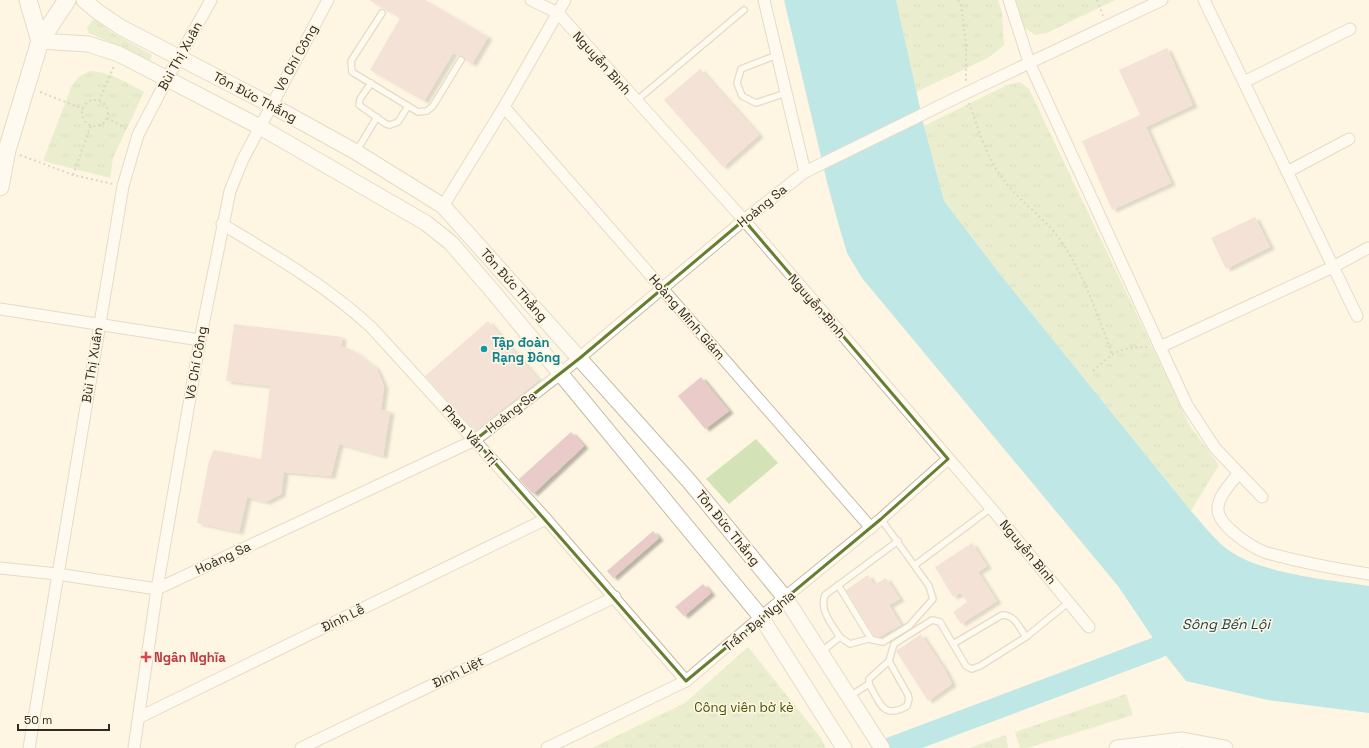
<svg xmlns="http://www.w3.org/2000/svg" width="1369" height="748" font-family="'Space Grotesk',sans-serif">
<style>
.grass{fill:url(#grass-tufts)}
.garden{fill:#d3e3b7}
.water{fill:#73d5eb}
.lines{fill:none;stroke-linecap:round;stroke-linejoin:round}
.river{stroke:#73d5eb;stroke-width:22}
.building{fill:#e9cbc9;filter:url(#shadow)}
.lane-casing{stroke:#c6bca5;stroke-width:8}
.street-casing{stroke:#c6bca5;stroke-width:13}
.secondary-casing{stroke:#c6bca5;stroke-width:17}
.primary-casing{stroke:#c6bca5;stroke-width:19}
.path{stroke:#b8b1a1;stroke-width:2;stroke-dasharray:2 3;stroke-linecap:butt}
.lane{stroke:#fff;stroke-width:5.5}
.street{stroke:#fff;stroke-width:11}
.secondary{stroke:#fff;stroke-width:15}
.primary{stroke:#fff;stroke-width:17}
.marked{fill:none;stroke:#657e30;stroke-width:3;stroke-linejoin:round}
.culture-dot{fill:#0f9aa8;stroke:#fef5e2;stroke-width:1.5}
.health-dot{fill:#e0444e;stroke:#fef5e2;stroke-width:1.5}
.labels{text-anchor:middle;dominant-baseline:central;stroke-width:3.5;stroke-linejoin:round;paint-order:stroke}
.street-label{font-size:13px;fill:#2e2b21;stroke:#fef5e2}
.culture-label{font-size:13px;font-weight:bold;fill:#0d838f;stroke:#fef5e2;text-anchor:start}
.health-label{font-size:13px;font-weight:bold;fill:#be3a42;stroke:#fef5e2;text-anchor:start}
.park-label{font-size:13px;fill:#415503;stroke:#fef5e2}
.water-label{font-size:14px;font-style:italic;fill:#123f49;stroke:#fef5e2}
</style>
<defs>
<pattern id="grass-tufts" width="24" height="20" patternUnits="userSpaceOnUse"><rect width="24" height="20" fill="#d3e3b7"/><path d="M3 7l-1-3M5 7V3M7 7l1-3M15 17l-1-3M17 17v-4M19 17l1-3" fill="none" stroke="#b5c39d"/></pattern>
<filter id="shadow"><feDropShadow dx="4.5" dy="2.5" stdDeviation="1" flood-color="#0004"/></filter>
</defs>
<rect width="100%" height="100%" fill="#fef5e2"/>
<g class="grass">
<polygon points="896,0 998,0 1002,13 1004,45 988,58 916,92"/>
<polygon points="1014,0 1115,0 1047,33 1035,35 1022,26"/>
<polygon points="95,19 111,32 152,55 150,61 89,33 87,28 92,21"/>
<path d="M90 71C110 72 126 82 144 92L113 158 110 178 43 161 72 85 80 76Z"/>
<polygon points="1020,82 1029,89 1190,426 1219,465 1191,511 1003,278 944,201 924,126 1007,85"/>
<polygon points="748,647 821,738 826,748 592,748 685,703"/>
<polygon points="1126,694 1133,715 1027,748 1020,748 1015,732"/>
<polygon points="1006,735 1008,748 969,748"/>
</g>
<polygon class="garden" points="756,439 778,463 729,504 706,479"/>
<path class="water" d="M784 0H896L924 126 944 201 1003 278 1191 511C1201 522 1211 535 1222 545 1254 574 1327 579 1369 586V713L1268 700 1186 681 1159 647 1118 586 862 278 847 253 839 226 827 182Z"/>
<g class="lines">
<polyline class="river" points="891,748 1159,647"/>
</g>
<g class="building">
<polygon points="369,0 425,0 488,37 472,64 465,60 463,56 459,57 453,53 424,101 370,70 400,18"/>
<polygon points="1167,48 1193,105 1146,127 1171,183 1112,210 1082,141 1140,115 1119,70"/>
<polygon points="700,69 759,135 723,167 664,100"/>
<polygon points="1255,217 1270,247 1226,269 1211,238"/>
<polygon points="488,321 539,380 475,431 425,376"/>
<polygon points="234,324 342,337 341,346 354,351 376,368 384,386 381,410 390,411 383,456 339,444 331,476 284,472 281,494 266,502 247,497 239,532 197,523 209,461 214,450 261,459 270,386 226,381"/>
<polygon points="701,377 729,411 705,429 678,396"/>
<polygon points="571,432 584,446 533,494 519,479"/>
<polygon points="653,531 659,538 613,578 607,571"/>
<polygon points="972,543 987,566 978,572 997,601 961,624 953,612 967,602 961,593 953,597 935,567"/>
<polygon points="868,575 874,585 886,578 900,599 889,605 901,625 879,637 874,636 846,590"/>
<polygon points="703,584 711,593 684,616 675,607"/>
<polygon points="921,634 945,670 952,684 928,701 896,651"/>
</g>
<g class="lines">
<defs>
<g id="lane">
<polyline points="382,13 351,61 352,72 418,112 427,111 433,106 461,60"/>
<polyline points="777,55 741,69 737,83 742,96 756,103 786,93"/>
<polyline points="371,83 360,99 359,105 386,124 390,125 398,122 408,106"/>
<polyline points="636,101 744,10"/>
<polyline points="356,152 377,117"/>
<polyline points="915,565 991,508"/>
<polyline points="838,585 871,639"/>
<polyline points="840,637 850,644 868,639 883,642 909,626 933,599 929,586 881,519"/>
<path d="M953 644 1002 615C1015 615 1019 627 1026 637"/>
<path d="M822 651 840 637C832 625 819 610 825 595L898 541"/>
<polyline points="869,684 869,679 889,661 894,644 932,620 940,622 966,666 972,669 980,666 1026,637 1069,602"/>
<path d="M850 696 869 684C880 703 883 720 907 706L909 699 908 695 889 661"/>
</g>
<g id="street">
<polyline points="531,0 558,13 744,220 991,508 1089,627"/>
<polyline points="1009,0 1029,62 1160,347 1333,267 1368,248"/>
<polyline points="1204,0 1357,316"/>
<polyline points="1244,82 1350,29"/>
<polyline points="504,107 871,528"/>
<polyline points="805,172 966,93 1162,0"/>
<polyline points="1287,172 1349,139"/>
<polyline points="443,206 504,107 565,0"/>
<path d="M222 224C275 256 327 286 372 328L546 519 686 681"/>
<polyline points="0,309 200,340"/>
<polyline points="1160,347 1187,405 1215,448 1262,497"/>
<path d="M1239 473C1231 483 1217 497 1218 510 1219 526 1252 548 1267 553 1300 562 1335 569 1369 574"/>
<polyline points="0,568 57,574 157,589 475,440 560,374 744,220 805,172 764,0"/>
<polyline points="140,717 546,519"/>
<polyline points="29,748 123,186 138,135 167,79 211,0"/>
<polyline points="134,748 157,589 200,340 230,191 243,159 328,0"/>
<polyline points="301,748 615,597"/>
<polyline points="547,748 686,681 761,617 881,519 948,459"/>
</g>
<g id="secondary">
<polyline points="84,0 98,12 122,28 271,105 356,152 443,206 689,481 786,599 882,748"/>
<polyline points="40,41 88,44 119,54 260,127 426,223 451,243 495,294 761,617 844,748"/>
<polyline points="1117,748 1182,740 1225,748"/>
</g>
<g id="primary">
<polyline points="28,0 40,41"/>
<polyline points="0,187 7,150 40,41 67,0"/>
</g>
</defs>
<use href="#lane" class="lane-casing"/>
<use href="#street" class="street-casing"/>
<use href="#secondary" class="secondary-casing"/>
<use href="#primary" class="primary-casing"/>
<g class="path">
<polyline points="958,0 961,5 966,44 966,81"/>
<polyline points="1097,0 1103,16"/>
<polyline points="40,92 83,109"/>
<circle cx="95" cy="113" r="13"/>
<polyline points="99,101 114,66"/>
<path d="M969 103C978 127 985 154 1000 175 1015 197 1038 213 1055 233 1082 268 1097 313 1112 354"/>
<polyline points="107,118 129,130"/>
<polyline points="20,155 73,175 113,184"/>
<polyline points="73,175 91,125"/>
<path d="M1093 371C1113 353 1118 347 1147 347"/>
</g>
<use href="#lane" class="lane"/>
<use href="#street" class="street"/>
<use href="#secondary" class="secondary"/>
<use href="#primary" class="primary"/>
</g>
<path d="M0 0H1369V748H0ZM744 220 948 459 881 519 686 681 475 440 580 358Z" fill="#fef5e2" fill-opacity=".55" fill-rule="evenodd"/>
<path class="marked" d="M744 220 948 459 881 519 686 681 475 440 580 358Z"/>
<circle class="culture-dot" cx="484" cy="349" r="4"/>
<path class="health-dot" d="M144 651h4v4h4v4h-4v4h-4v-4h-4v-4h4z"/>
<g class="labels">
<g class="street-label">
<text transform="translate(180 56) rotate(-61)">Bùi Thị Xuân</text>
<text transform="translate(296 58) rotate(-61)">Võ Chí Công</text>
<text transform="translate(602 63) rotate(48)">Nguyễn Bình</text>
<text transform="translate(255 97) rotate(28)">Tôn Đức Thắng</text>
<text transform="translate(762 206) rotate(-39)">Hoàng Sa</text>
<text transform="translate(514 285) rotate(48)">Tôn Đức Thắng</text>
<text transform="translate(817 306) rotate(49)">Nguyễn Bình</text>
<text transform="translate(687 317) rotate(49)">Hoàng Minh Giám</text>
<text transform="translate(196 363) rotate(-80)">Võ Chí Công</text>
<text transform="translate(92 365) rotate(-81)">Bùi Thị Xuân</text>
<text transform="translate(511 412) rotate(-38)">Hoàng Sa</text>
<text transform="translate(470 435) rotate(48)">Phan Văn Trị</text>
<text transform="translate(728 528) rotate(51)">Tôn Đức Thắng</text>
<text transform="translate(1028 552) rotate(50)">Nguyễn Bình</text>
<text transform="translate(223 558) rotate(-25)">Hoàng Sa</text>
<text transform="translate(343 618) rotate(-26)">Đinh Lễ</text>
<text transform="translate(759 621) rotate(-39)">Trần Đại Nghĩa</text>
<text transform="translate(458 672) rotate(-26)">Đinh Liệt</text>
</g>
<g class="culture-label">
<text x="492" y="342">Tập đoàn<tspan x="492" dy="15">Rạng Đông</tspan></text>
</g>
<g class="health-label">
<text x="154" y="657">Ngân Nghĩa</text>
</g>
<g class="park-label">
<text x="744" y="707">Công viên bờ kè</text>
</g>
<g class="water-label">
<text x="1226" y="624">Sông Bến Lội</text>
</g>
</g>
<path d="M18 724v6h91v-6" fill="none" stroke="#2e2b21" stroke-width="2"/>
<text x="24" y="724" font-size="12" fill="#2e2b21" stroke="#fef5e2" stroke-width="3" paint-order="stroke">50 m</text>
</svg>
